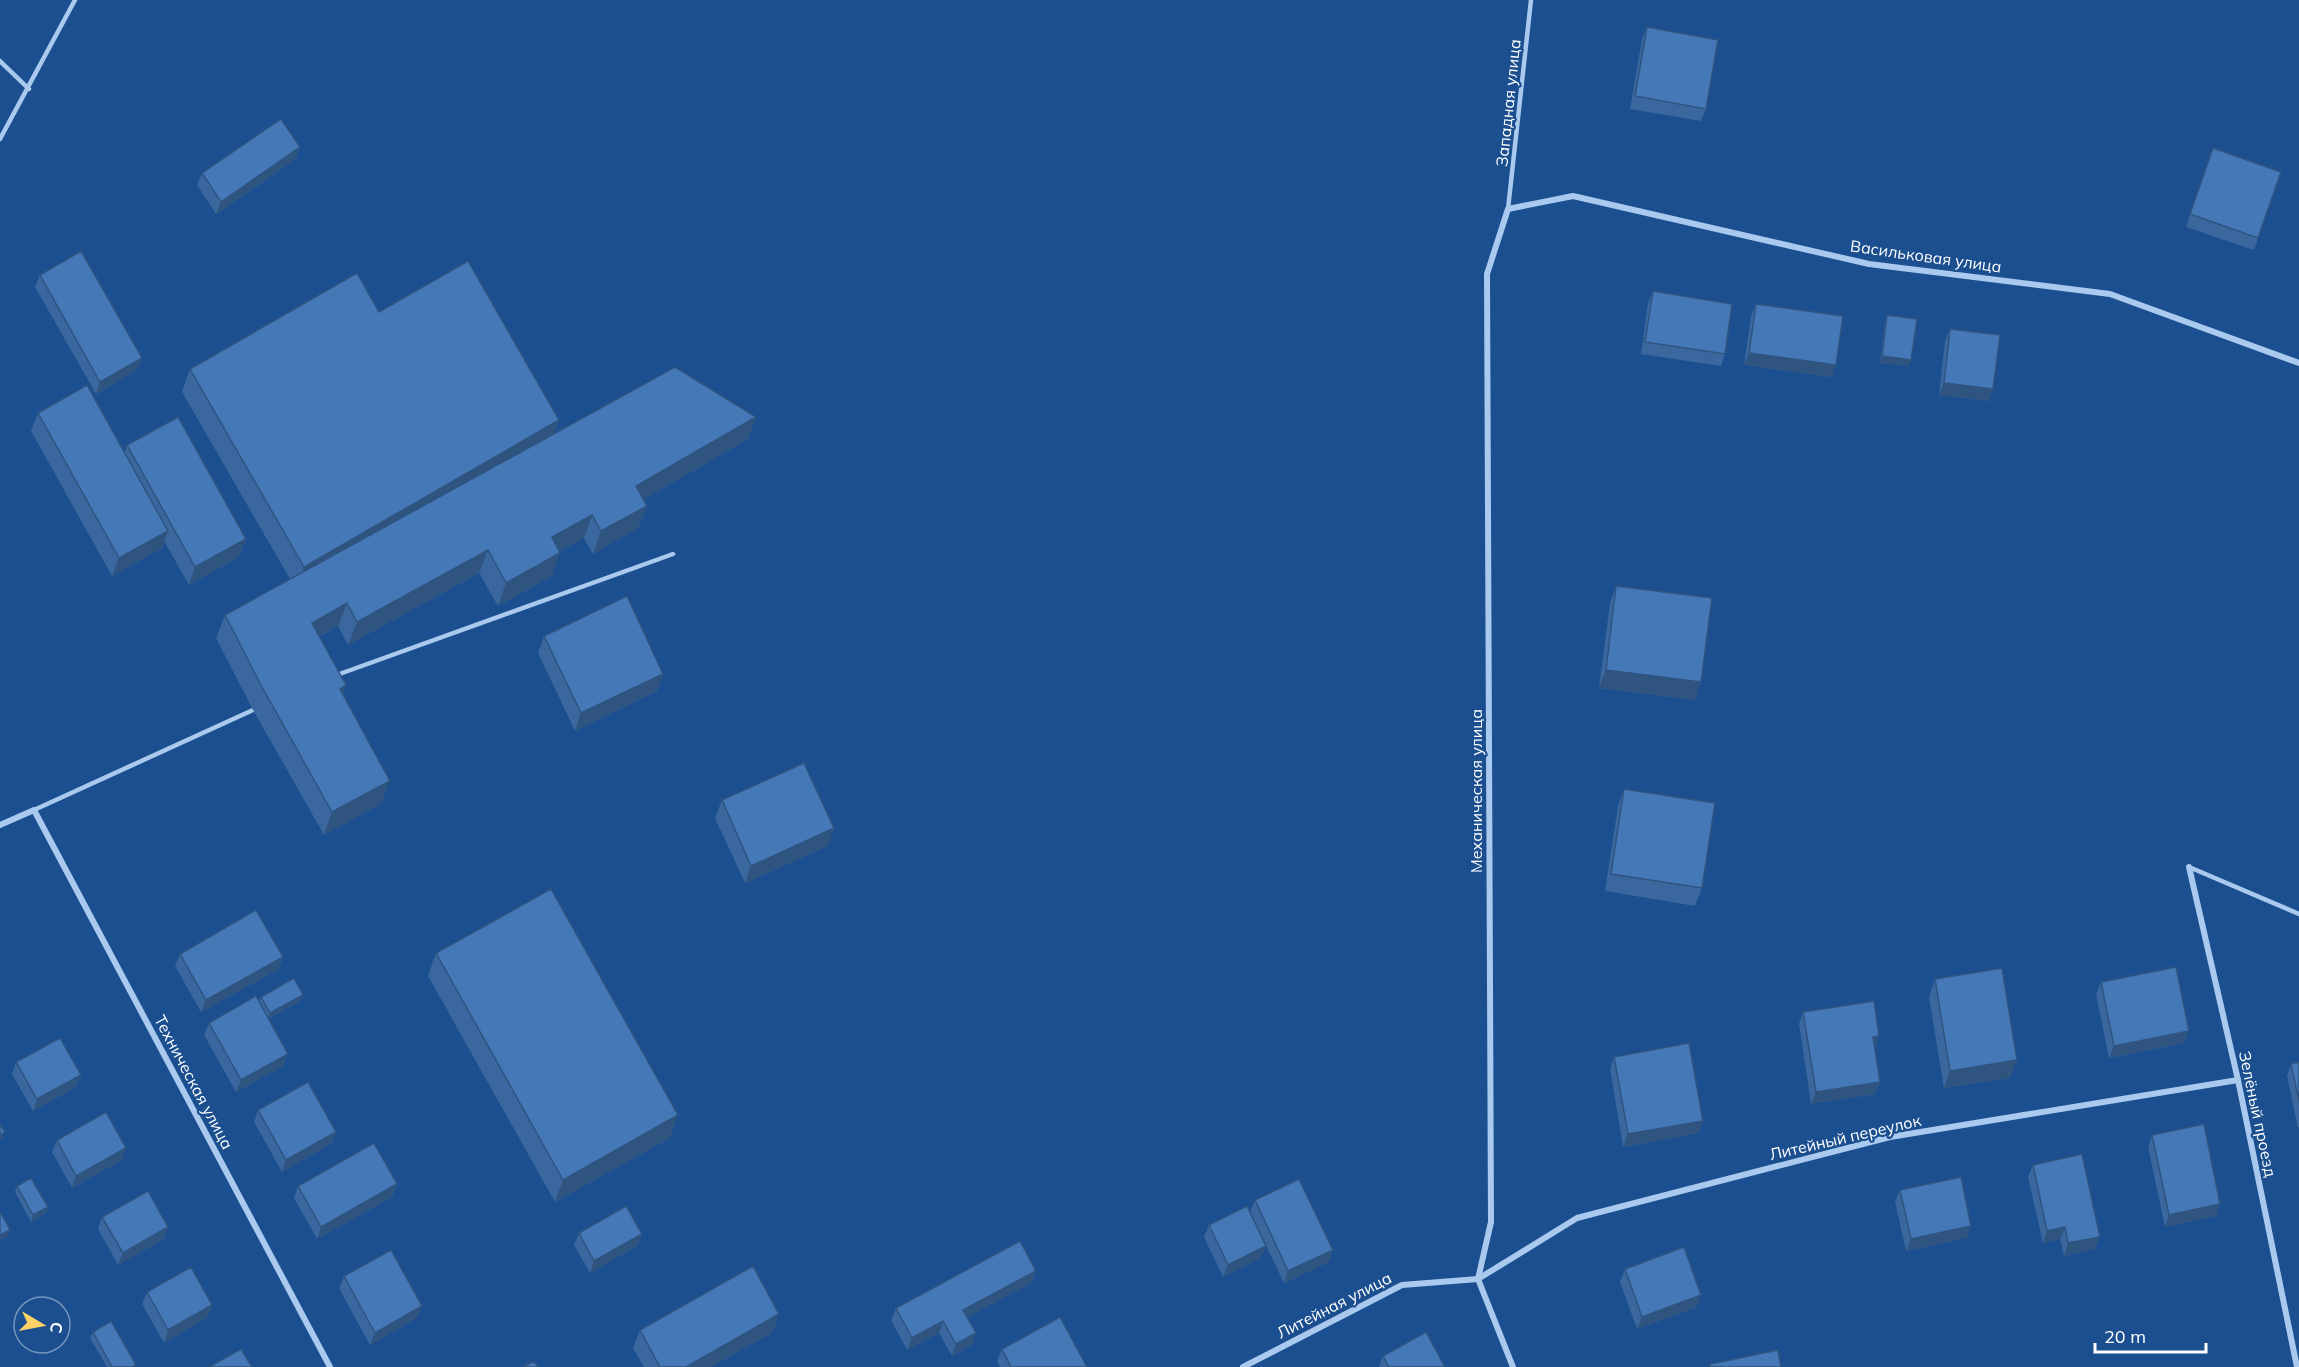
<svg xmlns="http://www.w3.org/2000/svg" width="2299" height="1367" font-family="Mulish,sans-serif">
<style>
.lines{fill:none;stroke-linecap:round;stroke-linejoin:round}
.service{stroke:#a9c9ee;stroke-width:4.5}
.minor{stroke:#a9c9ee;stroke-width:6}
.wall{fill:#3a679d}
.shaded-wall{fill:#305480}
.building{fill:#4478b7;stroke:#305480;stroke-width:1.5}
.labels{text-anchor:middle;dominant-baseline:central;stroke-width:4.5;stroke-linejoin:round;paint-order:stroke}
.street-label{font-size:16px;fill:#fff;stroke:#1b4f8f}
</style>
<rect width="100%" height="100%" fill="#1b4f8f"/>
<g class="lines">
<g class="service">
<polyline points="0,61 29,89"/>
<polyline points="0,139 75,0"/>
<polyline points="1508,209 1531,0"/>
<polyline points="334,676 673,554"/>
<polyline points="34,810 253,710"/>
<polyline points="2189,867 2299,914"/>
</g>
<g class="minor">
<polyline points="0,825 34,810 330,1367"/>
<polyline points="2189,867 2238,1080 2297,1367"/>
<polyline points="1243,1367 1402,1285 1478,1279 1577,1218 1890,1137 2238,1080"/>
<polyline points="1513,1367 1478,1279 1491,1222 1487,274 1508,209 1573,196 1869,264 2110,294 2299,363"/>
</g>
</g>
<g class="wall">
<polygon points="1647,27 1706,109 1701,121 1630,109 1642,39"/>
<polygon points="300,147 296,159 216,214 197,185 202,173"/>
<polygon points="2213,148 2281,172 2254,250 2186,227"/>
<polygon points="40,275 142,358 137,370 96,394 35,287"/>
<polygon points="1653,291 1725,354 1721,366 1641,354 1648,303"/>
<polygon points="1756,304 1832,377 1744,365 1751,316"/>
<polygon points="379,312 554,433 756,417 748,439 643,500 647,506 638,528 593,554 584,538 559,551 552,576 498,606 479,573 348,645 338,626 319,637 346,685 343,695 381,804 324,835 253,710 216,638 225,615 290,579 182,392 190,369"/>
<polygon points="1887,315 1909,366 1880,363 1885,322"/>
<polygon points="1950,329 1993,389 1989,401 1939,395 1945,341"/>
<polygon points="38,413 125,453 127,445 246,539 239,557 189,585 164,541 162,548 112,576 31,431"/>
<polygon points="1616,586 1695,700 1599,688 1610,603"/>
<polygon points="544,636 663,674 657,691 575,731 538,653"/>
<polygon points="1624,789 1702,888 1695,906 1605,891 1618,806"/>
<polygon points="722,800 828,846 745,883 715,818"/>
<polygon points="436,953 670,1138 555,1202 428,976"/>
<polygon points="180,954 283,957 279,969 201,1012 175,966"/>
<polygon points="1935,979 2010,1078 1944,1088 1929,997"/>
<polygon points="2101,982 2184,1043 2109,1058 2096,994"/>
<polygon points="261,997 300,1001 268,1019 288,1054 283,1066 236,1092 204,1035 209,1023 259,1003"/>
<polygon points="1803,1012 1875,1094 1811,1104 1799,1024"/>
<polygon points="1614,1057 1703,1121 1699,1133 1623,1147 1610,1069"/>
<polygon points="16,1062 81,1075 76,1087 33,1111 12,1074"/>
<polygon points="2299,1062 2299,1127 2298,1128 2287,1076 2291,1064"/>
<polygon points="258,1110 336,1132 331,1144 282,1172 254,1122"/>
<polygon points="2152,1135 2220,1204 2216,1216 2165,1227 2148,1147"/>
<polygon points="57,1140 122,1160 72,1188 52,1152"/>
<polygon points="2033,1165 2095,1249 2064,1256 2060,1239 2043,1243 2028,1177"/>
<polygon points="397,1184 392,1197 317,1239 294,1198 298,1186"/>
<polygon points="17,1186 46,1213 31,1222 15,1192"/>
<polygon points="1900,1190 1971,1226 1967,1238 1906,1251 1895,1202"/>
<polygon points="1255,1200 1333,1250 1329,1262 1284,1283 1250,1212"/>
<polygon points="102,1217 168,1227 164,1239 118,1265 98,1229"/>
<polygon points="1209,1225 1261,1258 1223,1277 1204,1237"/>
<polygon points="579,1233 642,1234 637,1246 590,1273 574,1245"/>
<polygon points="1625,1269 1697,1307 1637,1329 1620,1282"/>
<polygon points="1036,1271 1031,1283 967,1317 972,1345 952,1356 939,1333 907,1350 891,1320 896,1308"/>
<polygon points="344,1276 422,1306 417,1318 370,1345 339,1288"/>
<polygon points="147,1292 208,1317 164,1343 142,1304"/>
<polygon points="640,1330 773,1332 711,1367 644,1367 633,1348"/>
<polygon points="93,1332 135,1367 107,1367 90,1338"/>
<polygon points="1002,1349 1087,1367 1000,1367 997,1361"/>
<polygon points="1383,1356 1445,1367 1379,1367"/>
</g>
<g class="shaded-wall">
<polygon points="300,147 296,159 216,214 221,202"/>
<polygon points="1749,353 1836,365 1832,377 1744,365"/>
<polygon points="1882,356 1911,360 1909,366 1880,363"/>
<polygon points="142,358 137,370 96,394 100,382"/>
<polygon points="1944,383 1993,389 1989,401 1939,395"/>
<polygon points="756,417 748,439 627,509 636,486"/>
<polygon points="559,420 551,443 296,590 304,567"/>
<polygon points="647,506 638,528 593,554 601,531"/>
<polygon points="592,515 584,538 544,560 552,537"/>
<polygon points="168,531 162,548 112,576 119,558"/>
<polygon points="246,539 239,557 189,585 195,567"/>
<polygon points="488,550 479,573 348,645 357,622"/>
<polygon points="560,553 552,576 498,606 506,583"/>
<polygon points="347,603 338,626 303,645 312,623"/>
<polygon points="1606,670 1701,682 1695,700 1599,688"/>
<polygon points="663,674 657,691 575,731 581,713"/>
<polygon points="346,685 338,708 340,689"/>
<polygon points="390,781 381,804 324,835 332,812"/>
<polygon points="834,828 828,846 745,883 751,866"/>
<polygon points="283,957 279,969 201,1012 206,1000"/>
<polygon points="303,995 300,1001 267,1019 270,1013"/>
<polygon points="2189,1031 2184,1043 2109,1058 2114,1046"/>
<polygon points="1879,1036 1875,1048 1873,1037"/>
<polygon points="288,1054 283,1066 236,1092 241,1080"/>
<polygon points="2017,1060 2010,1078 1944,1088 1950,1071"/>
<polygon points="81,1075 76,1087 33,1111 37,1099"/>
<polygon points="1880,1082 1875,1094 1811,1104 1816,1092"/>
<polygon points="678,1115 670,1138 555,1202 563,1180"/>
<polygon points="1703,1121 1699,1133 1623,1147 1628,1134"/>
<polygon points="5,1132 2,1139 0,1140 0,1135"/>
<polygon points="336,1132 331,1144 282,1172 286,1160"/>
<polygon points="126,1148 122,1160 72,1188 76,1176"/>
<polygon points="397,1184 392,1197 317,1239 321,1227"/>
<polygon points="2220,1204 2216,1216 2165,1227 2169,1215"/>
<polygon points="48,1207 46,1213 31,1222 33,1215"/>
<polygon points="1971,1226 1967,1238 1906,1251 1911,1239"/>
<polygon points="168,1227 164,1239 118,1265 123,1253"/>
<polygon points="2065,1227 2060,1239 2043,1243 2047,1231"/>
<polygon points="10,1230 8,1236 0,1240 0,1235"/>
<polygon points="642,1234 637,1246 590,1273 594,1261"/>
<polygon points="2100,1237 2095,1249 2064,1256 2068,1243"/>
<polygon points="1266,1246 1261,1258 1223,1277 1228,1265"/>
<polygon points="1333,1250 1329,1262 1284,1283 1288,1271"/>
<polygon points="1036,1271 1031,1283 959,1322 963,1310"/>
<polygon points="1701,1295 1697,1307 1637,1329 1642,1317"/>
<polygon points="212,1305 208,1317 164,1343 168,1330"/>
<polygon points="422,1306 417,1318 370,1345 375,1333"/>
<polygon points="779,1314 773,1332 711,1367 686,1367"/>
<polygon points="943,1321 939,1333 907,1350 912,1338"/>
<polygon points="976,1333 972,1345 952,1356 956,1344"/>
</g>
<g class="building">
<polygon points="1647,27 1718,40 1706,109 1635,96"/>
<polygon points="281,119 300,147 221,202 202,173"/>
<polygon points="2213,148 2281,172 2258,238 2190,214"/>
<polygon points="81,251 142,358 100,382 40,275"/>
<polygon points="468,261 559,420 304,567 190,369 357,273 379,312"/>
<polygon points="1653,291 1732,304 1725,354 1645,342"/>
<polygon points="1756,304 1843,316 1836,365 1749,353"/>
<polygon points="1887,315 1917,319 1911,360 1882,356"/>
<polygon points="1950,329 2000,335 1993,389 1944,383"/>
<polygon points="675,367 756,417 636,486 647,506 601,531 592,515 552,537 560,553 506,583 488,550 357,622 347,603 312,623 346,685 340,689 390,781 332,812 262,687 225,615"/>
<polygon points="87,385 168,531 119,558 38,413"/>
<polygon points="178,417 246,539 195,567 127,445"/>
<polygon points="1616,586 1712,598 1701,682 1606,670"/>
<polygon points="627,596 663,674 581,713 544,636"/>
<polygon points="804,763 834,828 751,866 722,800"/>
<polygon points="1624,789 1715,803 1702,888 1611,874"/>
<polygon points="551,889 678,1115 563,1180 436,953"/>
<polygon points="256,910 283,957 206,1000 180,954"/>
<polygon points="2176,967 2189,1031 2114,1046 2101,982"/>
<polygon points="2002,968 2017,1060 1950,1071 1935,979"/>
<polygon points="294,978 303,995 270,1013 261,997"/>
<polygon points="256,996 288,1054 241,1080 209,1023"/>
<polygon points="1874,1001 1879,1036 1873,1037 1880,1082 1816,1092 1803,1012"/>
<polygon points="60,1038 81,1075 37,1099 16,1062"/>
<polygon points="1689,1043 1703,1121 1628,1134 1614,1057"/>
<polygon points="2299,1062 2299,1101 2291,1064"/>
<polygon points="308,1082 336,1132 286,1160 258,1110"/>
<polygon points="106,1112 126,1148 76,1176 57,1140"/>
<polygon points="0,1124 5,1132 0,1135"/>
<polygon points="2204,1124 2220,1204 2169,1215 2152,1135"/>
<polygon points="374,1143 397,1184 321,1227 298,1186"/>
<polygon points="2082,1154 2100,1237 2068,1243 2065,1227 2047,1231 2033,1165"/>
<polygon points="1961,1177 1971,1226 1911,1239 1900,1190"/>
<polygon points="31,1178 48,1207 33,1215 17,1186"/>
<polygon points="1299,1179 1333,1250 1288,1271 1255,1200"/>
<polygon points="148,1191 168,1227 123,1253 102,1217"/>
<polygon points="626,1206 642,1234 594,1261 579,1233"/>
<polygon points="1247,1206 1266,1246 1228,1265 1209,1225"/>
<polygon points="0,1213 1,1213 10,1230 0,1235"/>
<polygon points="1020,1241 1036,1271 963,1310 976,1333 956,1344 943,1321 912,1338 896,1308"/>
<polygon points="1684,1247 1701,1295 1642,1317 1625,1269"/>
<polygon points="391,1250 422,1306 375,1333 344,1276"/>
<polygon points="753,1266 779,1314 686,1367 660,1367 640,1330"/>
<polygon points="191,1267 212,1305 168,1330 147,1292"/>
<polygon points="1060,1317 1087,1367 1011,1367 1002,1349"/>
<polygon points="111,1321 136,1365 132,1367 112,1367 93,1332"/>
<polygon points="1426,1332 1445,1367 1389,1367 1383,1356"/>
<polygon points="241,1349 252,1367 209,1367"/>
<polygon points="1778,1350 1781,1367 1710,1367 1710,1364"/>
<polygon points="534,1361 538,1367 523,1367"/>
</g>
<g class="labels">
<g class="street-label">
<text transform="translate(1508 103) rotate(-84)">Западная улица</text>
<text transform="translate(1926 256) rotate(8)">Васильковая улица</text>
<text transform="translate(1476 791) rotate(-90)">Механическая улица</text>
<text transform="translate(194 1082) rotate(62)">Техническая улица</text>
<text transform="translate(2258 1114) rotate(78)">Зелёный проезд</text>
<text transform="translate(1845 1137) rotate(-13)">Литейный переулок</text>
<text transform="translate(1334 1305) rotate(-27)">Литейная улица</text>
</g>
</g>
<g transform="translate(42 1325) rotate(100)"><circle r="28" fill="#1b4f8f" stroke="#7695bc" stroke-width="1.5"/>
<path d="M0-4.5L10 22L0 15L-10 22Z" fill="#ffd166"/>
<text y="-9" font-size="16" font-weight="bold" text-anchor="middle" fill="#ffffff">С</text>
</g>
<path d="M2095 1343v9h111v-9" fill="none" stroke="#ffffff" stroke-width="3"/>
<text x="2104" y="1343" font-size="18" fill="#ffffff" stroke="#1b4f8f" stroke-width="4.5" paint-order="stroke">20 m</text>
</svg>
